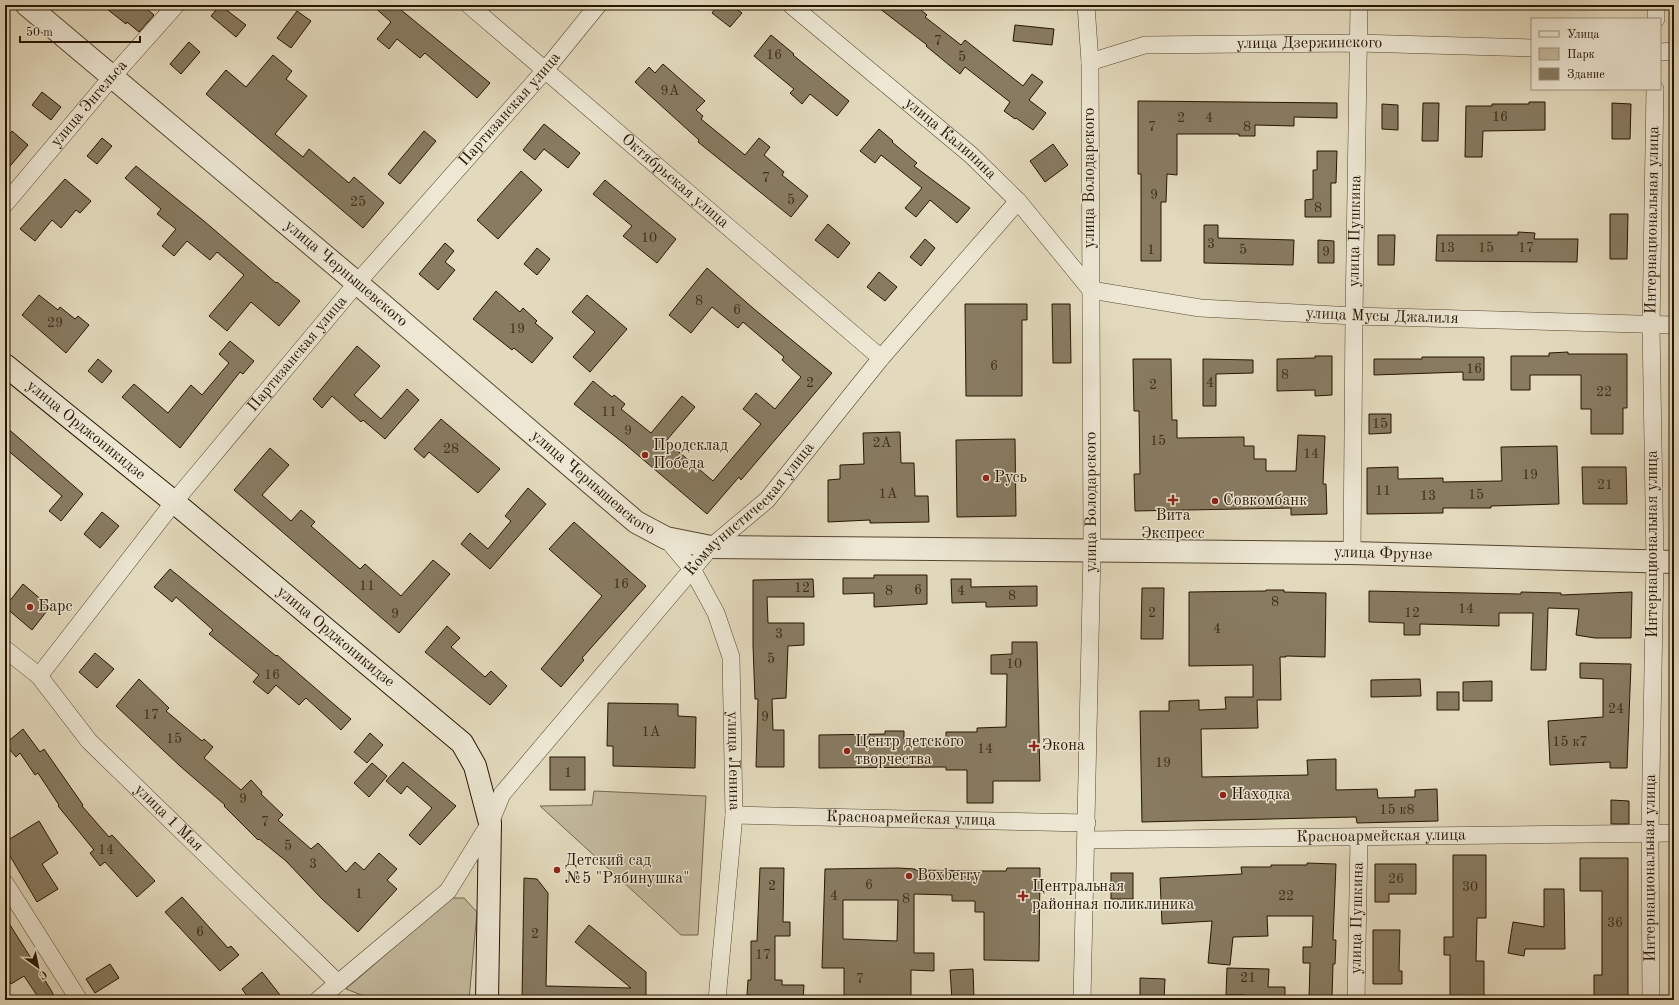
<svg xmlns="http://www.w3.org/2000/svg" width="1679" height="1005" font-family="'Old Standard TT',serif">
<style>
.green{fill:#c3b99d;stroke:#74674e}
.building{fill:#887b62;stroke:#261500;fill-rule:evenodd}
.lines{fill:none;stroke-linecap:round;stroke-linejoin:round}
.minor-casing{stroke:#55462f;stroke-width:18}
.tertiary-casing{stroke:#55462f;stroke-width:24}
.secondary-casing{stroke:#261500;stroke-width:24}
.minor{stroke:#ede7d4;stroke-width:17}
.tertiary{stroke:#ede7d4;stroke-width:22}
.secondary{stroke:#ede7d4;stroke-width:22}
.poi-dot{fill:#8f2418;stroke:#ede7d4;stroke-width:1.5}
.labels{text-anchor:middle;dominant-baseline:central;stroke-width:3;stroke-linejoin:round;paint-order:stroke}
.number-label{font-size:14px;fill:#3e2e18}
.street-label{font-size:16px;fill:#261500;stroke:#ede7d4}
.poi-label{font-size:16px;fill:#261500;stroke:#ede7d4;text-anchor:start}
</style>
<rect width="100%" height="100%" fill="#e3dabd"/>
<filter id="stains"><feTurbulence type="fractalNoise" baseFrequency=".005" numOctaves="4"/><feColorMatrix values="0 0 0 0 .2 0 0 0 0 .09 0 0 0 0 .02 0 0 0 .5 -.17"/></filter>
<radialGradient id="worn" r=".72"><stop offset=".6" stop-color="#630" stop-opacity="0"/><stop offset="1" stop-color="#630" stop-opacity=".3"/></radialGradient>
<g class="green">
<polygon points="594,791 706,796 698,935 681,935 540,806 592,805"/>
<polygon points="451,898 464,898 477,912 469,1000 374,1000 346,989"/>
</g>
<g class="building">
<polygon points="102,5 142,5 154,15 139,32 127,22 126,24"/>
<polygon points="220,5 246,25 236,37 211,16"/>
<polygon points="372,5 395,5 490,83 477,98 425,53 420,58 397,39 389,49 377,39 391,22"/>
<polygon points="718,5 731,5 742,13 730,27 712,13"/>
<polygon points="875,5 915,5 927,15 925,17 961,45 965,40 1023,86 1032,74 1043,82 1029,100 1046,113 1033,130 1016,118 1015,119 1004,111 1010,102 965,67 960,74 926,46 927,45"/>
<polygon points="297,11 311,21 291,48 277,38"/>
<polygon points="1015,25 1054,29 1052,45 1013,41"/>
<polygon points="771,35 794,54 793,55 849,101 837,116 810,94 802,104 790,93 794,89 754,56"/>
<polygon points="189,42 200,52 181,74 170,64"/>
<polygon points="273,55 292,71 286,79 307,96 275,134 303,157 309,149 349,183 354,177 384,203 363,228 206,94 226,70 246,87"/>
<polygon points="663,64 705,101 696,110 703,116 701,119 745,155 759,138 770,147 764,155 784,172 782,175 808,196 791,217 698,142 699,140 635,82 649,67 655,73"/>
<polygon points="42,92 61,107 51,120 32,105"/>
<polygon points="1138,101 1337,103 1337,118 1294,117 1294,126 1255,125 1255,136 1239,136 1239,134 1177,134 1177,175 1167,174 1166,202 1161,202 1161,261 1141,261 1141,174 1138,174"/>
<polygon points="1529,102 1545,102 1545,130 1483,131 1482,157 1465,157 1466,106 1492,106 1492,104 1529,104"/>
<polygon points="1423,103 1439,103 1438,141 1422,141"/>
<polygon points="1612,103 1631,104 1630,139 1612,139"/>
<polygon points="1382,104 1398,105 1398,130 1382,129"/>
<polygon points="544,124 580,153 568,168 544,149 535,160 523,150"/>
<polygon points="879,129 893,141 892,142 917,163 914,166 970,208 957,223 930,200 916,217 905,208 922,188 881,155 875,163 860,151"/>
<polygon points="12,131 28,145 5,172 5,140"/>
<polygon points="424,131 436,141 400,184 388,174"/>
<polygon points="102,138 112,146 97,164 87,156"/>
<polygon points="1053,144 1068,165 1045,182 1030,161"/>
<polygon points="1317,151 1337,151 1336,183 1331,183 1331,217 1305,217 1305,200 1313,199 1313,170 1317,170"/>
<polygon points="136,166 204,221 276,283 277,282 300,301 279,326 251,302 227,331 209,316 244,275 217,252 210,260 187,241 174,256 162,246 176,229 157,214 161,209 125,178"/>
<polygon points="521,171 542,190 498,239 477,220"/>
<polygon points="65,179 91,201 80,213 76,210 61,228 52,220 35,241 20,229"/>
<polygon points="605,180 676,239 657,263 623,236 632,226 593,194"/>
<polygon points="1610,214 1628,214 1627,259 1610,259"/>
<polygon points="828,224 850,243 838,258 815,240"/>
<polygon points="1204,225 1218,225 1218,238 1294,240 1293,265 1204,263"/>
<polygon points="1518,232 1535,233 1534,239 1578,239 1577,262 1436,261 1437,235 1518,235"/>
<polygon points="1378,235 1395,235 1394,265 1378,265"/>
<polygon points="925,239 935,248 921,266 910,257"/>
<polygon points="1318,240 1334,241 1334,263 1318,263"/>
<polygon points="445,243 454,251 445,262 455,270 438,290 419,274"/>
<polygon points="537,248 550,259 537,275 524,264"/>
<polygon points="707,268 754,309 832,373 741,480 739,477 707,514 626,445 574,404 593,381 612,397 614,395 625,404 621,409 651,433 682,396 695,407 666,441 713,481 761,424 743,409 756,393 775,409 801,377 782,360 784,357 743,322 738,328 712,307 691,333 669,315"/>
<polygon points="879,272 897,287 885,301 867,287"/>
<polygon points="496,291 520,312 523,308 537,321 535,323 553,338 532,363 514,348 512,350 473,319"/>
<polygon points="39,295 58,310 60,307 75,319 78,316 89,325 66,353 22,315"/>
<polygon points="587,295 627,329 590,372 573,357 595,332 572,312"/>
<polygon points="965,304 1027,304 1027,320 1022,320 1022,396 966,396"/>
<polygon points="1052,304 1070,304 1071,363 1053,363"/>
<polygon points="230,341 254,361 243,374 240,372 180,448 122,397 134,384 168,413 191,385 202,395 229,363 219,354"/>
<polygon points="357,346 380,366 354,395 381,419 407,389 419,400 385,439 363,420 361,422 332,396 322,408 313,399"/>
<polygon points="1568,352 1568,354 1627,354 1627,408 1623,408 1623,434 1591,434 1591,409 1581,409 1581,375 1530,375 1530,390 1511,390 1511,356 1549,356 1549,353"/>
<polygon points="1315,356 1332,356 1332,395 1315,396 1315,390 1277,391 1277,359 1315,358"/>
<polygon points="1422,357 1484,357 1484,380 1463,380 1463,372 1374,375 1374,359 1422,359"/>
<polygon points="98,359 112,371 102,383 88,371"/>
<polygon points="1133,359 1171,359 1172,420 1177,420 1177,438 1244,437 1244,446 1254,446 1254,459 1266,459 1266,471 1296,471 1298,435 1325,436 1323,484 1326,484 1327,514 1291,515 1291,508 1135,511 1134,474 1140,474 1139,411 1134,411"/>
<polygon points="1203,359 1253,360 1253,373 1216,374 1216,406 1203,406"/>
<polygon points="1369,414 1391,414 1391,433 1369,434"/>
<polygon points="441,419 500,469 478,493 429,452 424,458 414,449"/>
<polygon points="5,426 83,494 61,521 49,511 62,496 5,448"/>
<polygon points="900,432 901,463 914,463 915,496 928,496 929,522 870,523 870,520 828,522 828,480 840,479 840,465 864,464 863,433"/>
<polygon points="1015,439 1016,516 957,517 956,440"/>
<polygon points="1557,446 1559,504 1491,506 1491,508 1443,508 1443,513 1367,514 1367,468 1398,467 1398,479 1443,478 1443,482 1502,481 1501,447"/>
<polygon points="270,448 289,465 262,495 291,521 301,510 315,522 311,526 360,569 365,564 401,596 433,560 450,574 399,633 234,490"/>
<polygon points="1582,467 1626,467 1627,504 1583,504"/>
<polygon points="528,488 546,504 490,569 461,544 470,533 488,549 511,521 505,516"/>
<polygon points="102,512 119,526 100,548 84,534"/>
<polygon points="574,522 646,586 582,658 584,660 561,687 541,669 602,596 549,549"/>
<polygon points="170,569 276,656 277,655 351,719 341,730 306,698 299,705 276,685 268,694 253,682 259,675 209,634 213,630 176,597 172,602 154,587"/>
<polygon points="874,575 927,575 927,604 874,607 874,593 843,594 843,578 874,578"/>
<polygon points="813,579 814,597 767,597 768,623 804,623 804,645 788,646 786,698 772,699 773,730 784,730 784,767 756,767 758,699 755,699 753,646 753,580"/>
<polygon points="951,579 971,579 971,587 1037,586 1037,606 986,607 986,602 952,603"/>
<polygon points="23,584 50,607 32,630 5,607"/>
<polygon points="1142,588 1164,588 1163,639 1141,639"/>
<polygon points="1266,590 1284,590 1284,592 1326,593 1325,657 1286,656 1286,657 1280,657 1281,700 1257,700 1258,728 1201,729 1202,777 1308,775 1307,760 1336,759 1336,790 1377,789 1378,798 1415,797 1415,790 1437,789 1438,821 1357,823 1356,817 1142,822 1140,711 1169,711 1169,701 1199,700 1199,710 1226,709 1225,697 1253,697 1253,665 1189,666 1189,592 1266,591"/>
<polygon points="1369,591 1521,594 1521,592 1561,593 1561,595 1632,592 1631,638 1595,638 1576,635 1579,609 1548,608 1546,670 1531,670 1533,613 1499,613 1499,626 1420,624 1420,635 1404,635 1404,623 1369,622"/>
<polygon points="447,626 460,638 451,647 485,677 491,671 507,686 490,705 425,652"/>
<polygon points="1012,642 1037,642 1040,781 993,781 993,803 967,803 967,770 946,770 946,767 819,768 819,735 885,734 885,731 904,731 904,739 946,739 946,732 977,732 977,728 1006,727 1007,674 991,674 991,655 1012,654"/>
<polygon points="95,653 114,669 97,688 79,672"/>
<polygon points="1580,663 1631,664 1627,768 1610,768 1610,762 1550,765 1548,721 1603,717 1603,679 1580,678"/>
<polygon points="139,679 169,708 166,711 202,741 204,739 213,747 204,758 241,790 251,780 262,792 261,794 283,815 278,820 311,849 318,843 346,872 355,862 364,870 379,853 397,869 387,880 397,889 358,932 322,899 286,861 259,839 258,840 224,806 225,805 180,766 116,706"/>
<polygon points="1420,679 1421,696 1371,697 1371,680"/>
<polygon points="1492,681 1492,701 1463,701 1463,682"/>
<rect x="1437" y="692" width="22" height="18"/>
<polygon points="608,703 678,704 678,716 696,717 695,768 613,766 613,746 607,746"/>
<polygon points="23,729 40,752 44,749 83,805 82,806 109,837 112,835 155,881 137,897 105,862 100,866 90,853 94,850 58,806 59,805 38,773 35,775 20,753 16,757 5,744"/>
<polygon points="370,733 383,745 367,763 354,752"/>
<rect x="550" y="757" width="35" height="33"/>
<polygon points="403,762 456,806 420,845 409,835 432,808 407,786 401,794 386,781"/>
<polygon points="372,763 387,776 369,797 354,783"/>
<polygon points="1611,800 1629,801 1629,824 1611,824"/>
<polygon points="39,821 58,853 42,864 58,889 37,902 10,856 5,859 5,842"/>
<polygon points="1453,855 1486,855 1486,918 1477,918 1476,961 1484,961 1484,1000 1450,1000 1450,955 1444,955 1444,937 1453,937"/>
<polygon points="1580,858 1628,858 1628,1000 1594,1000 1594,975 1602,975 1602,891 1580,891"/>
<polygon points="1307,863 1336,864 1333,940 1336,940 1335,964 1333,964 1332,998 1309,997 1310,963 1303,963 1303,947 1312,947 1313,916 1267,916 1268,936 1233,937 1230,965 1208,963 1212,921 1162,924 1160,878 1242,874 1241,867 1271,867 1271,865 1307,865"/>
<polygon points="1375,864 1416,864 1416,894 1389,894 1389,902 1375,902"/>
<polygon points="760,868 784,868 783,922 790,922 790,936 775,936 775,980 782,980 782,985 804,985 803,1000 768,1000 768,996 747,995 748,980 751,980 751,941 757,941"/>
<path d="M898 868 915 869V870L975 871H1006L1007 868H1040L1039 961 984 960V912H975V901H952V895L914 894V953H934V971L911 970V1000H844V968H822L825 869ZM843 900H898L897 941 843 939Z"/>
<rect x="1111" y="873" width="22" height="26"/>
<polygon points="524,878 537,879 548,893 546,986 631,988 575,942 589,925 646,972 646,1000 522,1000"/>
<polygon points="1544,889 1564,889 1565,949 1525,949 1524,956 1508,953 1513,922 1544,927"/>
<polygon points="182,897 228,948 231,946 239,955 220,971 165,912"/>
<polygon points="5,917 51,990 56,1000 40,1000 24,976 11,984 5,974"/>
<polygon points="1373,930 1400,930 1399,971 1402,971 1402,984 1373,984"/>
<polygon points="110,964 119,978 95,993 86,979"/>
<polygon points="1227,968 1269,969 1268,987 1285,987 1285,1000 1245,1000 1245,995 1226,995"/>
<polygon points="973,969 974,1000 952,1000 950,970"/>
<polygon points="262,972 284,1000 250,1000 242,989"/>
<polygon points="1140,978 1165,979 1164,1000 1140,1000"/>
</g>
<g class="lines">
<defs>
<g id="minor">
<path id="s1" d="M469 5 881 358"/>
<path id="s2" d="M791 5 971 155 1018 201 1091 290 1200 308 1354 316 1674 325"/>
<polyline points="1656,19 1656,5"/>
<polyline points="1660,52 1674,51"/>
<path id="s3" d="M1090 62 1145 45 1358 43 1532 48"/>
<path id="s4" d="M5 204 112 77 176 5"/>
<path id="s5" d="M666 538 692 569 716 613 731 657 734 815 717 1000"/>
<path id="s6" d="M1352 553 1354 316 1359 5"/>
<path id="s7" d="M5 649 39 676 89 741 338 983"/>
<path id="s8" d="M39 676 174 502 357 283 546 69 598 5"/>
<path id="s9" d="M734 815 1087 823"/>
<path id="s10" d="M1087 840 1674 833"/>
<polyline points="5,883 79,1000"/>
<path id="s11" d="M318 1000 448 891 490 823 502 794 711 547 767 500 881 358 1018 201"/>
<path id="s12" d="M1082 1000 1092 551 1090 62 1086 5"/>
<path id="s13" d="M1356 1000 1359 837"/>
<path id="s14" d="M1651 1000 1650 834 1655 561 1651 326 1655 89"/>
</g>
<g id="tertiary">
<path id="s15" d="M27 5 357 283 636 522 666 538 711 547 1352 553 1674 562"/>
</g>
<g id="secondary">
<path id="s16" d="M5 365 174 502 462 743 475 766 490 823 487 1000"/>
</g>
</defs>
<use href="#minor" class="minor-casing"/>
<use href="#tertiary" class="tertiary-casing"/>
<use href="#secondary" class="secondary-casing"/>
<use href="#minor" class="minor"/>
<use href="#tertiary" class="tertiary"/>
<use href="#secondary" class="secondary"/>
</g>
<g class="poi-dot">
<circle cx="645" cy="455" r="4"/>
<circle cx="986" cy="478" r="4"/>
<path d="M1171 494h4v4h4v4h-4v4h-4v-4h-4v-4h4z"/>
<circle cx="1215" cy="501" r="4"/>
<circle cx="30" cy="607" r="4"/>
<path d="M1032 740h4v4h4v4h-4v4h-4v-4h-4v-4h4z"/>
<circle cx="847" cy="751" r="4"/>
<circle cx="1223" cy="795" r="4"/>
<circle cx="557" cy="870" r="4"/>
<circle cx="909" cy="876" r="4"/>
<path d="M1021 890h4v4h4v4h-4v4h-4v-4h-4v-4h4z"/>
</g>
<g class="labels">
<g class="number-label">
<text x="938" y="41">7</text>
<text x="774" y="55">16</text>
<text x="962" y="57">5</text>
<text x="670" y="91">9А</text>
<text x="1500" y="117">16</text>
<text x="1181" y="118">2</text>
<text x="1209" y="118">4</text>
<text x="1152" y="127">7</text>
<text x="1247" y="127">8</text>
<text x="766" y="178">7</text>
<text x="1154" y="195">9</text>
<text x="791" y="200">5</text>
<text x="358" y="202">25</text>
<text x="1318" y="208">8</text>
<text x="649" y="238">10</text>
<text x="1211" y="244">3</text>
<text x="1447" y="248">13</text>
<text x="1486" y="248">15</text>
<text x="1526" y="248">17</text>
<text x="1151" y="250">1</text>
<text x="1243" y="250">5</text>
<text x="1326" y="252">9</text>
<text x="699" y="301">8</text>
<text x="737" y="310">6</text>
<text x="55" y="323">29</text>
<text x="517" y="329">19</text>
<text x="994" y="366">6</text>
<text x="1474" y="369">16</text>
<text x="1285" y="375">8</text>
<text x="810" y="383">2</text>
<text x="1210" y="383">4</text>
<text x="1153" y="385">2</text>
<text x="1604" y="392">22</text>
<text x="609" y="412">11</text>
<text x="1380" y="424">15</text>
<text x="628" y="431">9</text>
<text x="1158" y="441">15</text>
<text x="882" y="443">2А</text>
<text x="451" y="449">28</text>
<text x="1311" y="454">14</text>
<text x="1530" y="475">19</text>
<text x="1605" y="485">21</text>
<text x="1383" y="491">11</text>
<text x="888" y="494">1А</text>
<text x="1476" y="495">15</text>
<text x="1428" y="496">13</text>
<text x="621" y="584">16</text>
<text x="367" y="586">11</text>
<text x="802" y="588">12</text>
<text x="918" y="590">6</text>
<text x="889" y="591">8</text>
<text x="961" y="591">4</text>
<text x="1012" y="596">8</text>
<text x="1275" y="602">8</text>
<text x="1466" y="609">14</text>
<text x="1152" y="613">2</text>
<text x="1412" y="613">12</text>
<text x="395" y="614">9</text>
<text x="1217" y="629">4</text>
<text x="779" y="634">3</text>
<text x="771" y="659">5</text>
<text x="1014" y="664">10</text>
<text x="272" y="675">16</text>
<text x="1616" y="709">24</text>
<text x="151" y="715">17</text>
<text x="765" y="717">9</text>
<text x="651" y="732">1А</text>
<text x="174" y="739">15</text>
<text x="1570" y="742">15 к7</text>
<text x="985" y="749">14</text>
<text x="1163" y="763">19</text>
<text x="568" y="773">1</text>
<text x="243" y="799">9</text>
<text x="1397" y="810">15 к8</text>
<text x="265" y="822">7</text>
<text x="288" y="846">5</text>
<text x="106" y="850">14</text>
<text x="313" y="864">3</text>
<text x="1396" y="879">26</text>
<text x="869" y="885">6</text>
<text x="772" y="886">2</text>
<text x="1470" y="887">30</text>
<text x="359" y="894">1</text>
<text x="834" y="896">4</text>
<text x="1286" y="896">22</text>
<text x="906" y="899">8</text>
<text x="1615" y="923">36</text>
<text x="200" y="932">6</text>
<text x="535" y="934">2</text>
<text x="763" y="955">17</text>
<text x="1248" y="978">21</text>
<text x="860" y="979">7</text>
</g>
<g class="street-label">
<text stroke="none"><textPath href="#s3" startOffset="222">улица Дзержинского</textPath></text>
<text stroke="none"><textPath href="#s4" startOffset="131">улица Энгельса</textPath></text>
<text stroke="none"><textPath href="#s8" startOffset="737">Партизанская улица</textPath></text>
<text stroke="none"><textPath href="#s2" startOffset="208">улица Калинина</textPath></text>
<text transform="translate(1090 178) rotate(-90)">улица Володарского</text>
<text stroke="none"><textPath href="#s1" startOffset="271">Октябрьская улица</textPath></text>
<text stroke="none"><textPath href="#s14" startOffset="780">Интернациональная улица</textPath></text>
<text stroke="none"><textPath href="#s6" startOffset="322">улица Пушкина</textPath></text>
<text stroke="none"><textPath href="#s15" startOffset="417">улица Чернышевского</textPath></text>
<text stroke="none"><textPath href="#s2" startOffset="708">улица Мусы Джалиля</textPath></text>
<text stroke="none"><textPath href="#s8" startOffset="413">Партизанская улица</textPath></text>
<text stroke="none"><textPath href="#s16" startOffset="104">улица Орджоникидзе</textPath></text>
<text stroke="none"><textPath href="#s15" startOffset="741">улица Чернышевского</textPath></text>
<text stroke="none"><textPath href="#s12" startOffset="498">улица Володарского</textPath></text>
<text stroke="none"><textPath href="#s11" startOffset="659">Коммунистическая улица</textPath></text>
<text transform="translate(1653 544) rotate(-90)">Интернациональная улица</text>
<text stroke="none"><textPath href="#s15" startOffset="1551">улица Фрунзе</textPath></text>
<text stroke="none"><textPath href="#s16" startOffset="428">улица Орджоникидзе</textPath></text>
<text stroke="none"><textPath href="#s5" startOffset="241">улица Ленина</textPath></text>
<text stroke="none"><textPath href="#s7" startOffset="236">улица 1 Мая</textPath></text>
<text stroke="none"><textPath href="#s9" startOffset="177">Красноармейская улица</textPath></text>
<text stroke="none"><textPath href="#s10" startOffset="294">Красноармейская улица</textPath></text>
<text stroke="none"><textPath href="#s14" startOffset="132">Интернациональная улица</textPath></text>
<text stroke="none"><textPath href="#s13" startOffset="82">улица Пушкина</textPath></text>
</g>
<g class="poi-label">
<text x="653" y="446">Продсклад<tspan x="653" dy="18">Победа</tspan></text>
<text x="994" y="478">Русь</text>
<text x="1223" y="501">Совкомбанк</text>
<text x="1173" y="516" text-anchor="middle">Вита<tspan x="1173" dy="18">Экспресс</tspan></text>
<text x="38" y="607">Барс</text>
<text x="855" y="742">Центр детского<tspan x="855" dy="18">творчества</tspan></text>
<text x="1042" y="746">Экона</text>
<text x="1231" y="795">Находка</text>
<text x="565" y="861">Детский сад<tspan x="565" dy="18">№5 "Рябинушка"</tspan></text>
<text x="917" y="876">Boxberry</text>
<text x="1032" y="887">Центральная<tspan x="1032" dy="18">районная поликлиника</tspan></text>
</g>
</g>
<rect width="1679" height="1005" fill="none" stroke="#e3dabd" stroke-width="20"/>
<rect x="6" y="6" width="1667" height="993" fill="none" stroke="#261500" stroke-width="2"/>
<rect x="10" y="10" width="1659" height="985" fill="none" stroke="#261500"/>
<rect x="1531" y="18" width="130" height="72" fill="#ede7d4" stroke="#9d937f"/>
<rect x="1539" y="31" width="20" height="6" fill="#ede7d4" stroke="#9d937f"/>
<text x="1567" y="38" font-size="12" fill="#261500">Улица</text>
<rect x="1539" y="48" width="20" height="12" fill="#c3b99d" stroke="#9d937f"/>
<text x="1567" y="58" font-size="12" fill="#261500">Парк</text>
<rect x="1539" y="68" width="20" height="12" fill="#887b62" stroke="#9d937f"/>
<text x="1567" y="78" font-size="12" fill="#261500">Здание</text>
<g transform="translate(38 967) rotate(147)" stroke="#ede7d4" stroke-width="3" paint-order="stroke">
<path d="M0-3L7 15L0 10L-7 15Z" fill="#261500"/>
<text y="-6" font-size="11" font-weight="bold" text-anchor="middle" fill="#261500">С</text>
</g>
<path d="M20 36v6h120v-6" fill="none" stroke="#261500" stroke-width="2"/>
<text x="26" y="36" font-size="12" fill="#261500" stroke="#ede7d4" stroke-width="3" paint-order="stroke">50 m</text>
<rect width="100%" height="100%" filter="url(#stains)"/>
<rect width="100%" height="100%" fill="url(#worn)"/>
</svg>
